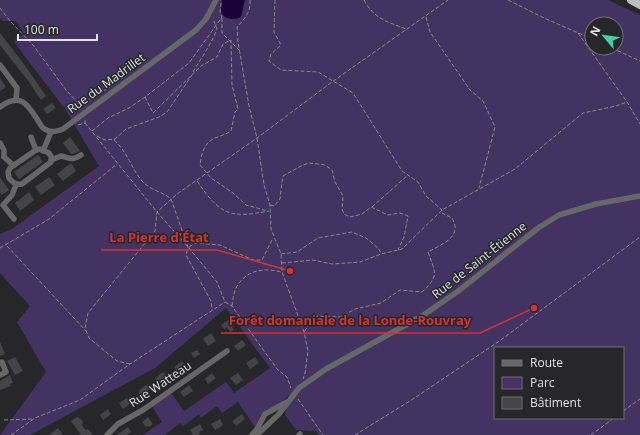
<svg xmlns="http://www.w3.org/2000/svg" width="640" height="435" font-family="'Open Sans',sans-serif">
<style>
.green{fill:#423363;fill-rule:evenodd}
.water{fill:#1b033a}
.building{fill:#454447}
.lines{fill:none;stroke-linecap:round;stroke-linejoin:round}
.path{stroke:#8a8a8c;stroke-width:1;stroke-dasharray:4 2;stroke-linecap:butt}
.minor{stroke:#666766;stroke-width:5.5}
.highway{stroke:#bcc1bf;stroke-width:8}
.labels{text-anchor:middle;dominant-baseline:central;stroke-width:3;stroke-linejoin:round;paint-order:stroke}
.street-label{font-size:12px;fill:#e1e1e3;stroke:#27272a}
.leader{fill:none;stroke:#d73131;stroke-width:1.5}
.callout-dot{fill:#d73131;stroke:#27272a;stroke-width:1.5}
.callout-label{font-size:13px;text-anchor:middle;font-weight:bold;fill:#d73131;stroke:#27272a;stroke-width:3;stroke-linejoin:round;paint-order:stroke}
</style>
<rect width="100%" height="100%" fill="#27272a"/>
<path class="green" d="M0 0H608L640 15V435H319L316 431 296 430 285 415 289 395 279 404 266 410 261 415 255 427 238 402 222 413 217 406 201 418 199 414 183 426 180 423 165 435H143L162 422 152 406 171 393 184 411 226 382 234 393 270 368 226 308 155 368 30 435H0L46 372 17 322 30 306 0 273V234L12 229 99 166 65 109 14 42 17 37 25 35 15 21H3L0 18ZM592 24H616V48H592ZM495 348H623V418H495Z"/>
<path class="water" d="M222 0H245L241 17C236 20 226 20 222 14 220 10 222 4 222 0Z"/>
<g class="building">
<polygon points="0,33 23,63 46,96 41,100 29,82 0,45"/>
<polygon points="0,78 6,87 0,91"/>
<polygon points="52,103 56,108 47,114 43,109"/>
<polygon points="70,137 80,151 73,154 71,154 63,143"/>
<polygon points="38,155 43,162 19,179 14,172"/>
<polygon points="71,163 76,171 63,181 57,174"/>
<polygon points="0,177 9,190 2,195 0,193"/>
<polygon points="49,177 55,185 41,195 35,187"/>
<polygon points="29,192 34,200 20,211 15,203"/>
<polygon points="230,319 234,326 232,327 234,330 230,332 227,327 224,329 221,325"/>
<polygon points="211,333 216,341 208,346 203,339"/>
<polygon points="242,340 246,345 238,351 234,346"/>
<polygon points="0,342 5,354 0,356"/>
<polygon points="197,350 200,354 194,358 191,353"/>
<polygon points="15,357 23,371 15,375 7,361"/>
<polygon points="255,357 259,363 250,369 246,363"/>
<polygon points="182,361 186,367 178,372 174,367"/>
<polygon points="163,372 167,378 159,384 155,378"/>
<polygon points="212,373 216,378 208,384 205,379"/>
<polygon points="238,373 243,380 236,385 230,378"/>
<polygon points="10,375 13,383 10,384 11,386 0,390 0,381"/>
<polygon points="149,384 151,388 148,390 148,392 146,395 143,395 142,398 138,397 140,389"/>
<polygon points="189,385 193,391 184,397 180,392"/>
<polygon points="127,398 131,403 123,409 119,403"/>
<polygon points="108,409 111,414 103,420 100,415"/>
<polygon points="242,414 245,419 236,426 232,421"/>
<polygon points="77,417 81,419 83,422 82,425 86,430 88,429 93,435 81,435 71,421"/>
<polygon points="148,417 153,424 149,427 148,426 146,427 142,422"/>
<polygon points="220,419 223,425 215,430 211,424"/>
<polygon points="200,424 203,430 200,431 199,435 193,435 190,430"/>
<polygon points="128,427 131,432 127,435 117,435"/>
<polygon points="58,428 63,435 49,435"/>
</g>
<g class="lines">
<g class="path">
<path d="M250 0C251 11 245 19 237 27L238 42 249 106 257 138 264 185 270 205 271 229 281 254 282 272 304 332 308 351 305 373 303 379"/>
<path d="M275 0 274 32 281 45 271 54 269 61 281 70 318 72 353 93 402 171 418 182 426 196 442 210V213L452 218C453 220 455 224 455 227 456 240 438 246 428 252 435 272 440 276 422 292L400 290 381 303 355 309 341 317 315 316 304 332"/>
<path d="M364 0C374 19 388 22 406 29"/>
<polyline points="508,0 544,18 592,39"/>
<polyline points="0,8 10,21 33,45 66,90 77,102 80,110"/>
<polyline points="426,17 430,32 470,90 483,101 495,127 479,188"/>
<polyline points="222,18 222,33 239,50"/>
<polyline points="578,33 627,102 640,124"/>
<polyline points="612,48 640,61"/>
<path d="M193 72C201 58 211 45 217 29L213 19"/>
<path d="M145 97 153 113 201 66 217 57 223 44 231 40 232 85 238 109 235 112 231 131C224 136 216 136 210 141 203 146 201 157 200 165L211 178 233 193 246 205 268 211"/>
<polyline points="77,102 90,99 110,87"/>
<polyline points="85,123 157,212 188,247 217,282 225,302 232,306 264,351 278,370 287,377 291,388"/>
<polyline points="78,125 85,123 85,120"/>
<polyline points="92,131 108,118 129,108 145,97 189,63 222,17 220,12 221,3"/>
<polyline points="97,136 105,140 115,139 126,129 159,117 167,112 192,75"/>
<path d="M114 140C127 151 131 168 142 181 151 191 162 191 171 199L188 247 186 255 211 301 212 310"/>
<path d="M197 181C220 214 228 219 269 211"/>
<polyline points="270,205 274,206 280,199 282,182 283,176 301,166 309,163 318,164 325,165 332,170 335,182 343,196 342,209 344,214 350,217 362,214 371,207 388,215 400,213 408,216 404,237 398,250"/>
<polyline points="372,207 408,175"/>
<polyline points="7,246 86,331"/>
<polyline points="189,247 195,243 220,245 253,260 262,260 273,238"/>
<polyline points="0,248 49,219 117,164"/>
<polyline points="281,254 297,252 318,238 352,232 366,238 378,248 381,253"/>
<polyline points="282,263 313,260 332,264 347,263 360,262 381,254 402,249 442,210 515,169 583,113 616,106 627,102"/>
<path d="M232 306C233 298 234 288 240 282 250 269 267 268 281 272"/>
<polyline points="130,364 117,361 89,338 85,328 88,313 155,231 157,212 177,194 257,138 332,82 448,0"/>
<polyline points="298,399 323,435"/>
<polyline points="623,411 640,399"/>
<polyline points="4,420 34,419"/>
<polyline points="11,435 35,418 80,400 130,364 225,302"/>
<polyline points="355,435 413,399 498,342 640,237"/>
<polyline points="591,435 614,418"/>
</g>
<g class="minor">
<polyline points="0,65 17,88 16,100"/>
<path d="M0 107C24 89 30 110 43 128 50 133 55 132 63 129L196 30 206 19 216 0"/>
<polyline points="31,137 36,150"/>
<polyline points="0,143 4,150 4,157"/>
<path d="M40 149 49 153 52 158 51 162 22 184C16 185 13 183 9 178L8 172 10 168 36 150Z"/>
<polyline points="43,151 51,132"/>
<polyline points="4,157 13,165"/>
<path d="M51 160 61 156C70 158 72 161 81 155"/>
<polyline points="14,219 3,205 12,195 16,185"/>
<polyline points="0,363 2,362 6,372 0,375"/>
<polyline points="107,435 118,424 143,410 227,351"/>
<polyline points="252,435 257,429 265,414 287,402"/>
<polyline points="255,435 259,433 279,414 299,388 326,369 422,316 457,292 538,228 559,215 596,204 640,196"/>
<polyline points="299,435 300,434"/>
</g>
<polyline class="highway" points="631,0 640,5"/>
</g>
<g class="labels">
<g class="street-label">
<text transform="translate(106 83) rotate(-36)">Rue du Madrillet</text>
<text transform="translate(479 260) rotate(-38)">Rue de Saint-Étienne</text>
<text transform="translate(160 384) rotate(-34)">Rue Watteau</text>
</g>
</g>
<path class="leader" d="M290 271L217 250H101M534 308L480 333H221"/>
<g class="callout-dot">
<circle cx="290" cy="271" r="4"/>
<circle cx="534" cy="308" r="4"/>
</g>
<g class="callout-label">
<text x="159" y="242">La Pierre d'État</text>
<text x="350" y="325">Forêt domaniale de la Londe-Rouvray</text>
</g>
<rect x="494" y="347" width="130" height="72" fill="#27272a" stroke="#717174"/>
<rect x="502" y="360" width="20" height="6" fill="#666766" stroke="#717174"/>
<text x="530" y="367" font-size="12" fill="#e1e1e3">Route</text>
<rect x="502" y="377" width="20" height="12" fill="#423363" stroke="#717174"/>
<text x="530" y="387" font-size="12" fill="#e1e1e3">Parc</text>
<rect x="502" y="397" width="20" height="12" fill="#454447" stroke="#717174"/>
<text x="530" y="407" font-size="12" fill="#e1e1e3">Bâtiment</text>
<g transform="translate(604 36) rotate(299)"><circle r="19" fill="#27272a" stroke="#717174"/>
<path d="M0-3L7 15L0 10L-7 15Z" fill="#3ed4a3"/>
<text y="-6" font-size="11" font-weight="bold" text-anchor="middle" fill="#e1e1e3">N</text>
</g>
<path d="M18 34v6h79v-6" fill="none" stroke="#e1e1e3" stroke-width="2"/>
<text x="24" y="34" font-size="12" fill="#e1e1e3" stroke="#27272a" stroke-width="3" paint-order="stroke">100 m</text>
</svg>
